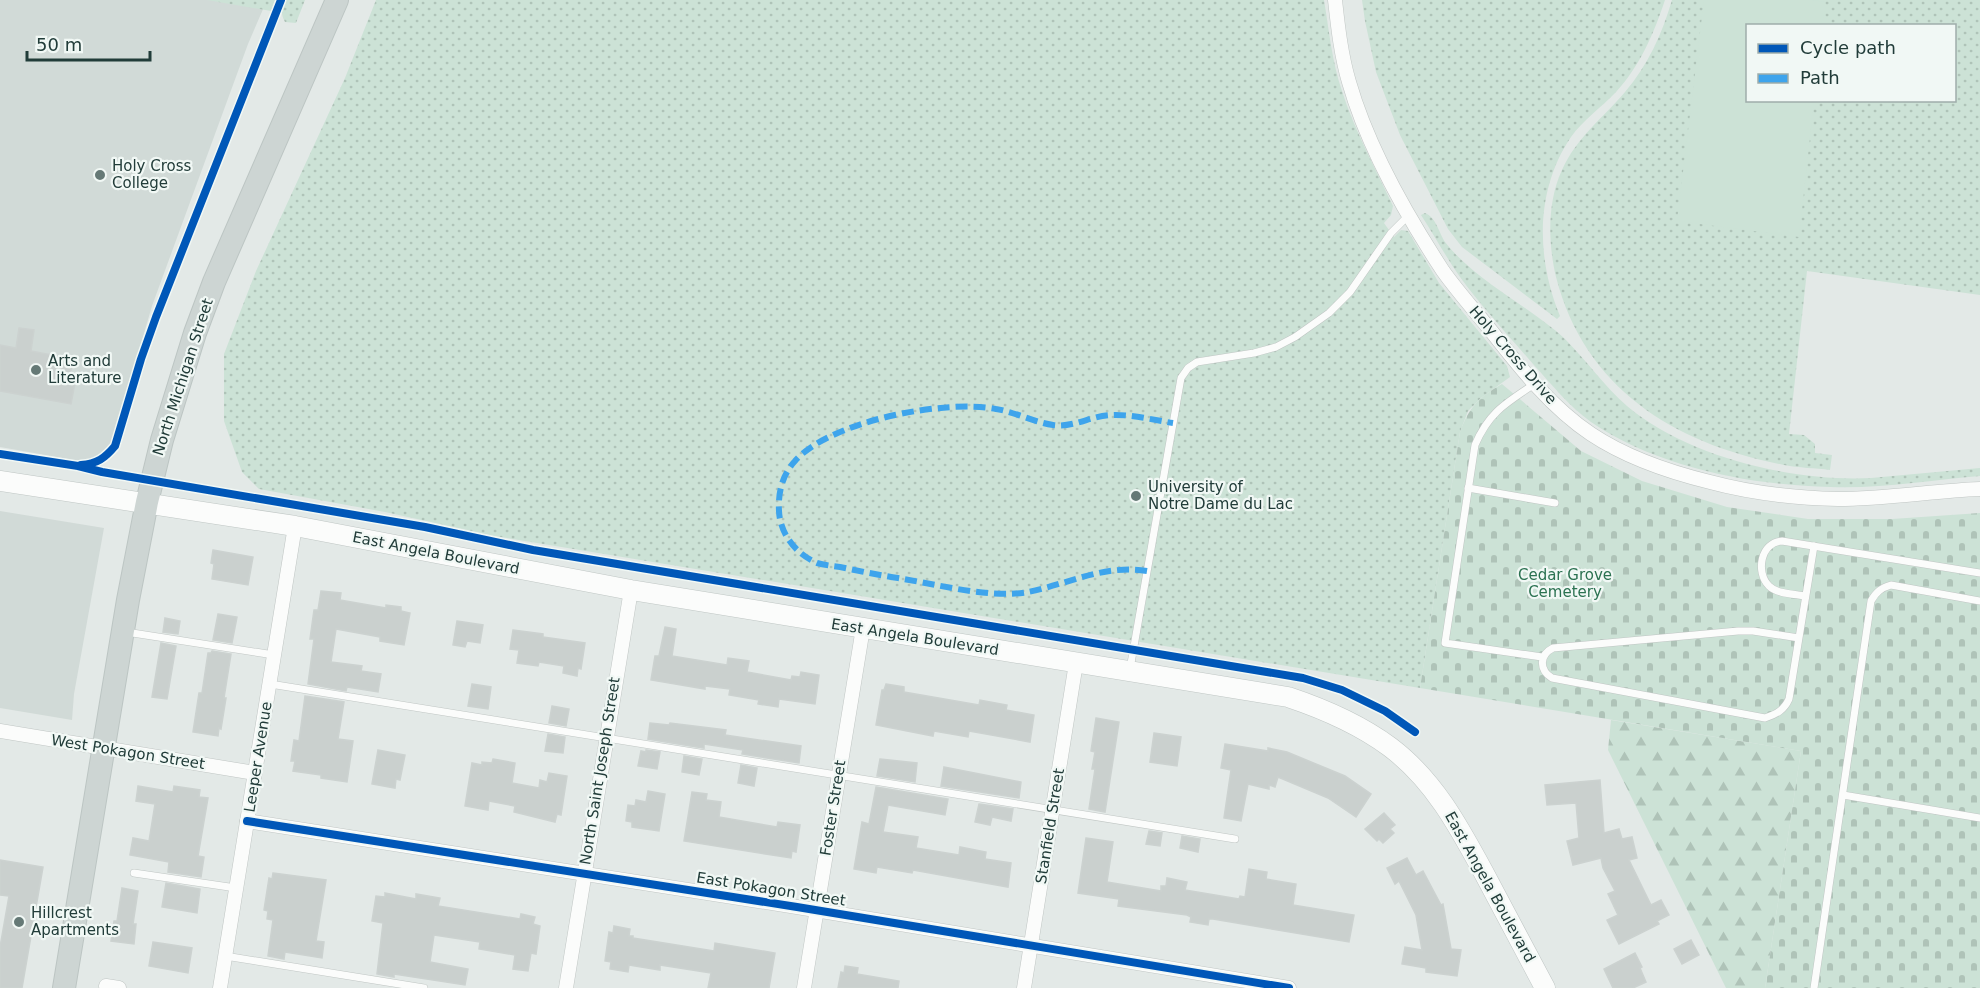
<svg xmlns="http://www.w3.org/2000/svg" width="1980" height="988" font-family="'DejaVu Sans',sans-serif">
<style>
.built{fill:#d1dad7}
.grass{fill:url(#grass-dots);fill-rule:evenodd}
.forest{fill:url(#forest-firs)}
.cemetery{fill:url(#cemetery-stones)}
.pitch{fill:#cce2d6}
.building{fill:#cad0ce;stroke:#ccd2d0;stroke-width:1.5}
.lines{fill:none;stroke-linecap:round;stroke-linejoin:round}
.lane-casing{stroke:#c0c6c4;stroke-width:8}
.street-casing{stroke:#c0c6c4;stroke-width:15}
.secondary-casing{stroke:#bfc6c4;stroke-width:21}
.primary-casing{stroke:#bcc5c3;stroke-width:24}
.lane{stroke:#fbfcfb;stroke-width:7}
.street{stroke:#fbfcfb;stroke-width:14}
.secondary{stroke:#fbfcfb;stroke-width:20}
.primary{stroke:#cdd5d3;stroke-width:22}
.quiet{stroke:#3ea4ec;stroke-width:6;stroke-dasharray:12 6;stroke-linecap:butt}
.cycleway-casing{stroke:#f1f8f5;stroke-width:11}
.cycleway{stroke:#0057b8;stroke-width:8}
.poi-dot{fill:#657976;stroke:#f1f8f5;stroke-width:2}
.labels{text-anchor:middle;dominant-baseline:central;stroke-width:4.5;stroke-linejoin:round;paint-order:stroke}
.poi-label{font-size:15px;fill:#213c39;stroke:#f1f8f5;text-anchor:start}
.street-label{font-size:15px;fill:#213c39;stroke:#f1f8f5}
.park-label{font-size:15px;fill:#2b7251;stroke:#f1f8f5}
</style>
<defs>
<pattern id="grass-dots" width="8" height="8" patternUnits="userSpaceOnUse" patternTransform="scale(1.5)"><rect width="8" height="8" fill="#cce2d6"/><path d="M2 2h.1M6 6h.1" fill="none" stroke="#afc3b8" stroke-width="1.8" stroke-linecap="round"/></pattern>
<pattern id="forest-firs" width="22" height="20" patternUnits="userSpaceOnUse" patternTransform="scale(1.5)"><rect width="22" height="20" fill="#cce2d6"/><path d="M5 1l3.5 6h-7zM16 11l3.5 6h-7z" fill="#afc3b8"/></pattern>
<pattern id="cemetery-stones" width="16" height="16" patternUnits="userSpaceOnUse" patternTransform="scale(1.5)"><rect width="16" height="16" fill="#cce2d6"/><path d="M2 7V4a2 2 0 0 1 4 0v3zM10 15v-3a2 2 0 0 1 4 0v3z" fill="#afc3b8"/></pattern>
</defs>
<rect width="100%" height="100%" fill="#e3e9e7"/>
<g class="built">
<polygon points="0,0 267,0 248,44 152,306 111,445 104,454 93,459 80,461 0,447"/>
<polygon points="0,511 104,528 74,694 72,720 0,708"/>
</g>
<g class="grass">
<polygon points="207,0 275,0 271,11"/>
<path d="M286 0H305L296 23 285 22C280 13 282 9 286 0Z"/>
<path d="M376 0H1324C1329 30 1332 62 1342 91 1354 129 1376 170 1393 206L1391 215 1384 223 1394 237 1401 230 1408 231 1439 283 1507 366 1510 377 1481 398 1468 411 1460 432 1420 688 495 536 385 512 259 489 242 472 224 421V354L256 271 345 78Z"/>
<path d="M1362 0H1665C1654 33 1640 66 1616 92 1602 107 1583 120 1571 137 1535 190 1536 258 1560 316L1557 319 1462 247 1448 229 1400 135 1376 72 1365 21Z"/>
<path d="M1672 0H1980V295L1807 271 1789 434 1804 435 1815 444V453L1832 455 1830 470C1815 468 1799 468 1784 465 1676 444 1585 390 1556 277 1548 243 1547 202 1562 170 1577 137 1602 119 1625 92 1648 65 1662 34 1672 0ZM1748 26H1954V100H1748Z"/>
<path d="M1425 213C1436 217 1439 233 1445 242 1458 259 1475 272 1492 285 1514 301 1546 321 1565 339 1587 361 1604 386 1627 406 1687 457 1793 482 1871 478 1907 475 1944 471 1980 468V476C1930 480 1880 489 1830 487 1750 485 1659 468 1591 422 1569 406 1552 385 1533 364 1509 336 1482 307 1460 277 1446 257 1434 235 1421 215Z"/>
</g>
<polygon class="forest" points="1611,720 1801,751 1765,988 1726,988 1608,750"/>
<path class="cemetery" d="M1502 384 1581 451 1642 481 1727 507 1808 519H1892L1980 513V988H1765L1801 751 1420 688 1460 432C1470 406 1478 398 1502 384Z"/>
<polygon class="pitch" points="1704,0 1812,0 1825,2 1823,25 1748,26 1748,100 1814,101 1799,237 1677,221"/>
<g class="building">
<polygon points="19,328 34,330 31,351 73,359 69,381 75,383 71,404 0,391 0,345 16,348"/>
<polygon points="213,550 253,557 248,585 212,579 214,564 211,563"/>
<polygon points="321,591 341,593 340,600 386,608 386,605 401,607 401,611 410,613 404,645 380,641 380,637 336,629 331,662 362,666 361,671 381,674 378,692 347,687 346,691 308,684 314,639 310,639 314,610 318,610"/>
<polygon points="218,614 237,617 232,643 213,640"/>
<polygon points="165,618 180,621 178,634 163,632"/>
<polygon points="457,621 483,625 480,643 467,641 465,647 453,645"/>
<polygon points="665,627 676,629 672,656 727,665 728,658 749,661 747,672 791,680 792,676 800,677 801,672 819,675 815,704 779,699 778,707 758,704 759,700 729,695 730,689 705,686 705,689 651,680 655,656 659,656"/>
<polygon points="513,630 543,634 543,637 585,643 581,669 578,668 577,676 563,673 564,666 539,662 538,666 517,663 519,650 510,649"/>
<polygon points="161,643 176,646 167,699 152,697"/>
<polygon points="212,651 231,654 224,698 226,698 221,729 219,728 218,736 193,732 199,693 202,693 208,653 211,653"/>
<polygon points="472,684 491,687 488,709 468,706"/>
<polygon points="886,684 904,687 904,692 979,705 980,700 1007,705 1006,710 1034,715 1030,742 969,731 968,737 934,731 933,736 876,725 882,690 884,690"/>
<polygon points="305,696 344,702 338,739 353,741 347,782 321,778 321,775 293,771 295,761 291,761 294,740 299,741"/>
<polygon points="552,706 569,709 566,726 549,723"/>
<polygon points="1096,718 1119,722 1105,812 1089,809 1095,769 1092,769 1095,752 1091,751"/>
<polygon points="650,723 669,725 670,723 726,730 725,735 801,746 799,763 742,754 743,750 704,744 704,748 648,739"/>
<polygon points="1154,733 1181,737 1177,766 1150,762"/>
<polygon points="548,734 565,737 563,753 545,751"/>
<polygon points="1225,744 1268,751 1268,748 1287,752 1345,776 1371,794 1356,817 1328,798 1278,777 1275,787 1269,785 1269,789 1248,784 1241,821 1224,818 1231,770 1221,768"/>
<polygon points="378,750 405,755 400,780 396,779 395,788 372,784"/>
<polygon points="646,750 660,752 657,769 638,766 641,751 646,752"/>
<polygon points="684,756 702,759 699,775 682,772"/>
<polygon points="493,759 515,763 512,783 539,788 540,780 547,782 549,773 567,776 561,815 557,814 555,822 514,812 515,806 489,801 488,810 465,806 472,763 482,765 482,762 492,763"/>
<polygon points="880,759 917,763 915,782 877,776"/>
<polygon points="741,765 757,768 754,786 738,783"/>
<polygon points="944,767 1021,782 1019,798 941,786"/>
<polygon points="1600,780 1604,833 1619,829 1622,839 1632,837 1637,858 1629,860 1651,905 1661,900 1669,915 1657,921 1659,924 1619,944 1607,920 1618,915 1608,894 1615,891 1603,868 1601,858 1573,865 1567,841 1579,838 1576,803 1547,805 1545,785"/>
<polygon points="138,786 173,792 174,786 200,790 199,797 208,798 198,856 204,857 201,877 168,872 169,862 130,855 133,838 149,841 155,804 136,801"/>
<polygon points="876,787 948,799 945,815 888,805 883,832 918,837 916,848 959,855 960,847 986,852 985,859 1011,863 1008,887 913,870 912,873 877,867 876,873 854,869 862,822 869,824"/>
<polygon points="648,791 665,794 659,831 632,827 632,822 626,821 628,805 635,806 636,800 646,802"/>
<polygon points="692,792 707,794 706,800 721,802 719,817 777,827 778,822 800,825 796,852 792,851 791,858 684,841"/>
<polygon points="979,804 1013,809 1011,821 992,817 990,825 975,822"/>
<polygon points="1384,813 1395,825 1390,829 1394,833 1383,843 1379,839 1377,841 1365,829"/>
<polygon points="1149,831 1162,833 1160,846 1146,844"/>
<polygon points="1182,836 1200,839 1198,852 1180,848"/>
<polygon points="1086,838 1113,842 1107,882 1161,891 1161,886 1166,886 1167,878 1187,882 1185,890 1239,899 1240,896 1245,897 1249,869 1267,872 1266,879 1296,884 1293,905 1354,915 1349,942 1213,919 1209,919 1208,925 1190,922 1191,917 1187,915 1118,906 1119,899 1078,893"/>
<polygon points="1407,858 1416,875 1423,871 1441,905 1443,904 1451,949 1461,950 1457,976 1426,972 1426,968 1402,964 1405,947 1422,950 1416,915 1399,881 1395,884 1387,868"/>
<polygon points="0,860 43,867 22,988 0,988 0,947 9,896 0,895"/>
<polygon points="273,873 326,880 316,941 324,942 322,958 285,952 284,959 268,956 273,920 267,919 268,911 264,910 269,878 272,879"/>
<polygon points="166,883 200,889 197,913 162,907"/>
<polygon points="122,888 138,891 133,924 136,924 134,944 111,941 114,921 117,921"/>
<polygon points="385,893 416,899 416,894 440,898 438,906 520,919 521,914 535,917 533,924 540,926 536,954 531,953 528,971 513,969 515,955 479,949 480,942 434,935 430,962 468,969 465,985 394,974 394,977 377,974 383,923 372,921 376,896 385,897"/>
<polygon points="614,926 630,929 629,936 633,936 633,938 714,951 715,943 775,953 769,988 708,988 711,973 660,965 660,970 629,965 628,972 610,969 611,962 605,961 609,932 613,933"/>
<polygon points="1691,940 1699,955 1682,964 1674,949"/>
<polygon points="153,942 192,948 188,973 149,966"/>
<polygon points="1635,953 1642,967 1640,968 1646,982 1633,988 1613,988 1604,969"/>
<polygon points="845,966 858,968 857,974 899,981 898,988 838,988 841,972 844,973"/>
</g>
<g class="lines">
<defs>
<g id="lane">
<path d="M1536 383C1506 403 1489 412 1475 445L1445 643 1542 657"/>
<polyline points="1468,488 1555,503"/>
<path d="M1805 596C1794 594 1777 594 1769 586 1755 572 1761 542 1782 541L1980 573"/>
<polyline points="126,632 274,655"/>
<path d="M1799 638 1753 631H1738L1553 648C1539 655 1539 670 1552 678L1765 718C1777 714 1784 710 1789 699L1814 546"/>
<polyline points="1130,669 1181,378 1188,368 1197,362 1254,353 1276,347 1295,337 1329,313 1350,292 1391,233 1409,215"/>
<polyline points="270,684 1235,839"/>
<polyline points="1843,795 1980,818"/>
<polyline points="134,873 236,888"/>
<polyline points="225,956 424,988"/>
<path d="M1814 988 1871 601C1876 592 1881 588 1891 585L1980 601"/>
</g>
<g id="street">
<path d="M1335 0C1338 27 1341 55 1349 82 1367 145 1407 216 1443 271 1458 292 1476 312 1492 332 1521 369 1552 408 1591 434 1627 458 1669 472 1710 482 1751 493 1795 498 1838 499 1885 499 1933 491 1980 489"/>
<polyline points="0,731 255,773"/>
<polyline points="247,821 797,907 1289,988"/>
<polyline points="106,986 119,988"/>
<polyline points="220,988 295,526"/>
<polyline points="566,988 631,590"/>
<polyline points="804,988 863,628"/>
<polyline points="1024,988 1076,663"/>
</g>
<path id="secondary" d="M0 481 295 526 631 590 1288 697C1324 709 1359 724 1390 747 1434 780 1459 827 1485 875 1505 912 1525 950 1545 988"/>
<polyline id="primary" points="64,988 128,600 147,502 162,440 195,333 214,282 337,0"/>
</defs>
<use href="#lane" class="lane-casing"/>
<use href="#street" class="street-casing"/>
<use href="#secondary" class="secondary-casing"/>
<use href="#primary" class="primary-casing"/>
<use href="#lane" class="lane"/>
<use href="#street" class="street"/>
<use href="#secondary" class="secondary"/>
<use href="#primary" class="primary"/>
<path class="quiet" d="M1147 571C1105 564 1068 584 1028 592 991 599 935 584 898 578 878 575 859 571 840 567 832 566 824 565 817 563 796 554 780 534 779 511 778 493 782 475 795 461 830 421 945 399 996 409 1015 412 1033 422 1053 425 1072 428 1091 416 1111 415 1131 414 1153 420 1173 423"/>
<defs>
<g id="cycleway">
<polyline points="0,454 78,466 102,472 425,527 533,550 1303,678 1342,690 1385,711 1415,732"/>
<path d="M81 465C97 464 105 458 115 446L141 359 156 317 281 0"/>
<polyline points="247,821 797,907 1289,988"/>
</g>
</defs>
<use href="#cycleway" class="cycleway-casing"/>
<use href="#cycleway" class="cycleway"/>
</g>
<g class="poi-dot">
<circle cx="100" cy="175" r="6"/>
<circle cx="36" cy="370" r="6"/>
<circle cx="1136" cy="496" r="6"/>
<circle cx="19" cy="922" r="6"/>
</g>
<g class="labels">
<g class="poi-label">
<text x="112" y="166">Holy Cross<tspan x="112" dy="17">College</tspan></text>
<text x="48" y="361">Arts and<tspan x="48" dy="17">Literature</tspan></text>
<text x="1148" y="487">University of<tspan x="1148" dy="17">Notre Dame du Lac</tspan></text>
<text x="31" y="913">Hillcrest<tspan x="31" dy="17">Apartments</tspan></text>
</g>
<g class="street-label">
<text transform="translate(1513 355) rotate(49)">Holy Cross Drive</text>
<text transform="translate(183 377) rotate(-72)">North Michigan Street</text>
<text transform="translate(436 553) rotate(11)">East Angela Boulevard</text>
<text transform="translate(915 637) rotate(9)">East Angela Boulevard</text>
<text transform="translate(128 752) rotate(9)">West Pokagon Street</text>
<text transform="translate(258 757) rotate(-81)">Leeper Avenue</text>
<text transform="translate(600 771) rotate(-81)">North Saint Joseph Street</text>
<text transform="translate(833 808) rotate(-81)">Foster Street</text>
<text transform="translate(1050 826) rotate(-81)">Stanfield Street</text>
<text transform="translate(1490 887) rotate(61)">East Angela Boulevard</text>
<text transform="translate(771 889) rotate(9)">East Pokagon Street</text>
</g>
<g class="park-label">
<text x="1565" y="575">Cedar Grove<tspan x="1565" dy="17">Cemetery</tspan></text>
</g>
</g>
<rect x="1746" y="24" width="210" height="78" fill="#f1f8f5" stroke="#9eadaa" stroke-width="1.5"/>
<rect x="1758" y="44" width="30" height="9" fill="#0057b8" stroke="#9eadaa" stroke-width="1.5"/>
<text x="1800" y="54" font-size="18" fill="#213c39">Cycle path</text>
<rect x="1758" y="74" width="30" height="9" fill="#3ea4ec" stroke="#9eadaa" stroke-width="1.5"/>
<text x="1800" y="84" font-size="18" fill="#213c39">Path</text>
<path d="M27 51v9h123v-9" fill="none" stroke="#213c39" stroke-width="3"/>
<text x="36" y="51" font-size="18" fill="#213c39" stroke="#f1f8f5" stroke-width="4.5" paint-order="stroke">50 m</text>
</svg>
